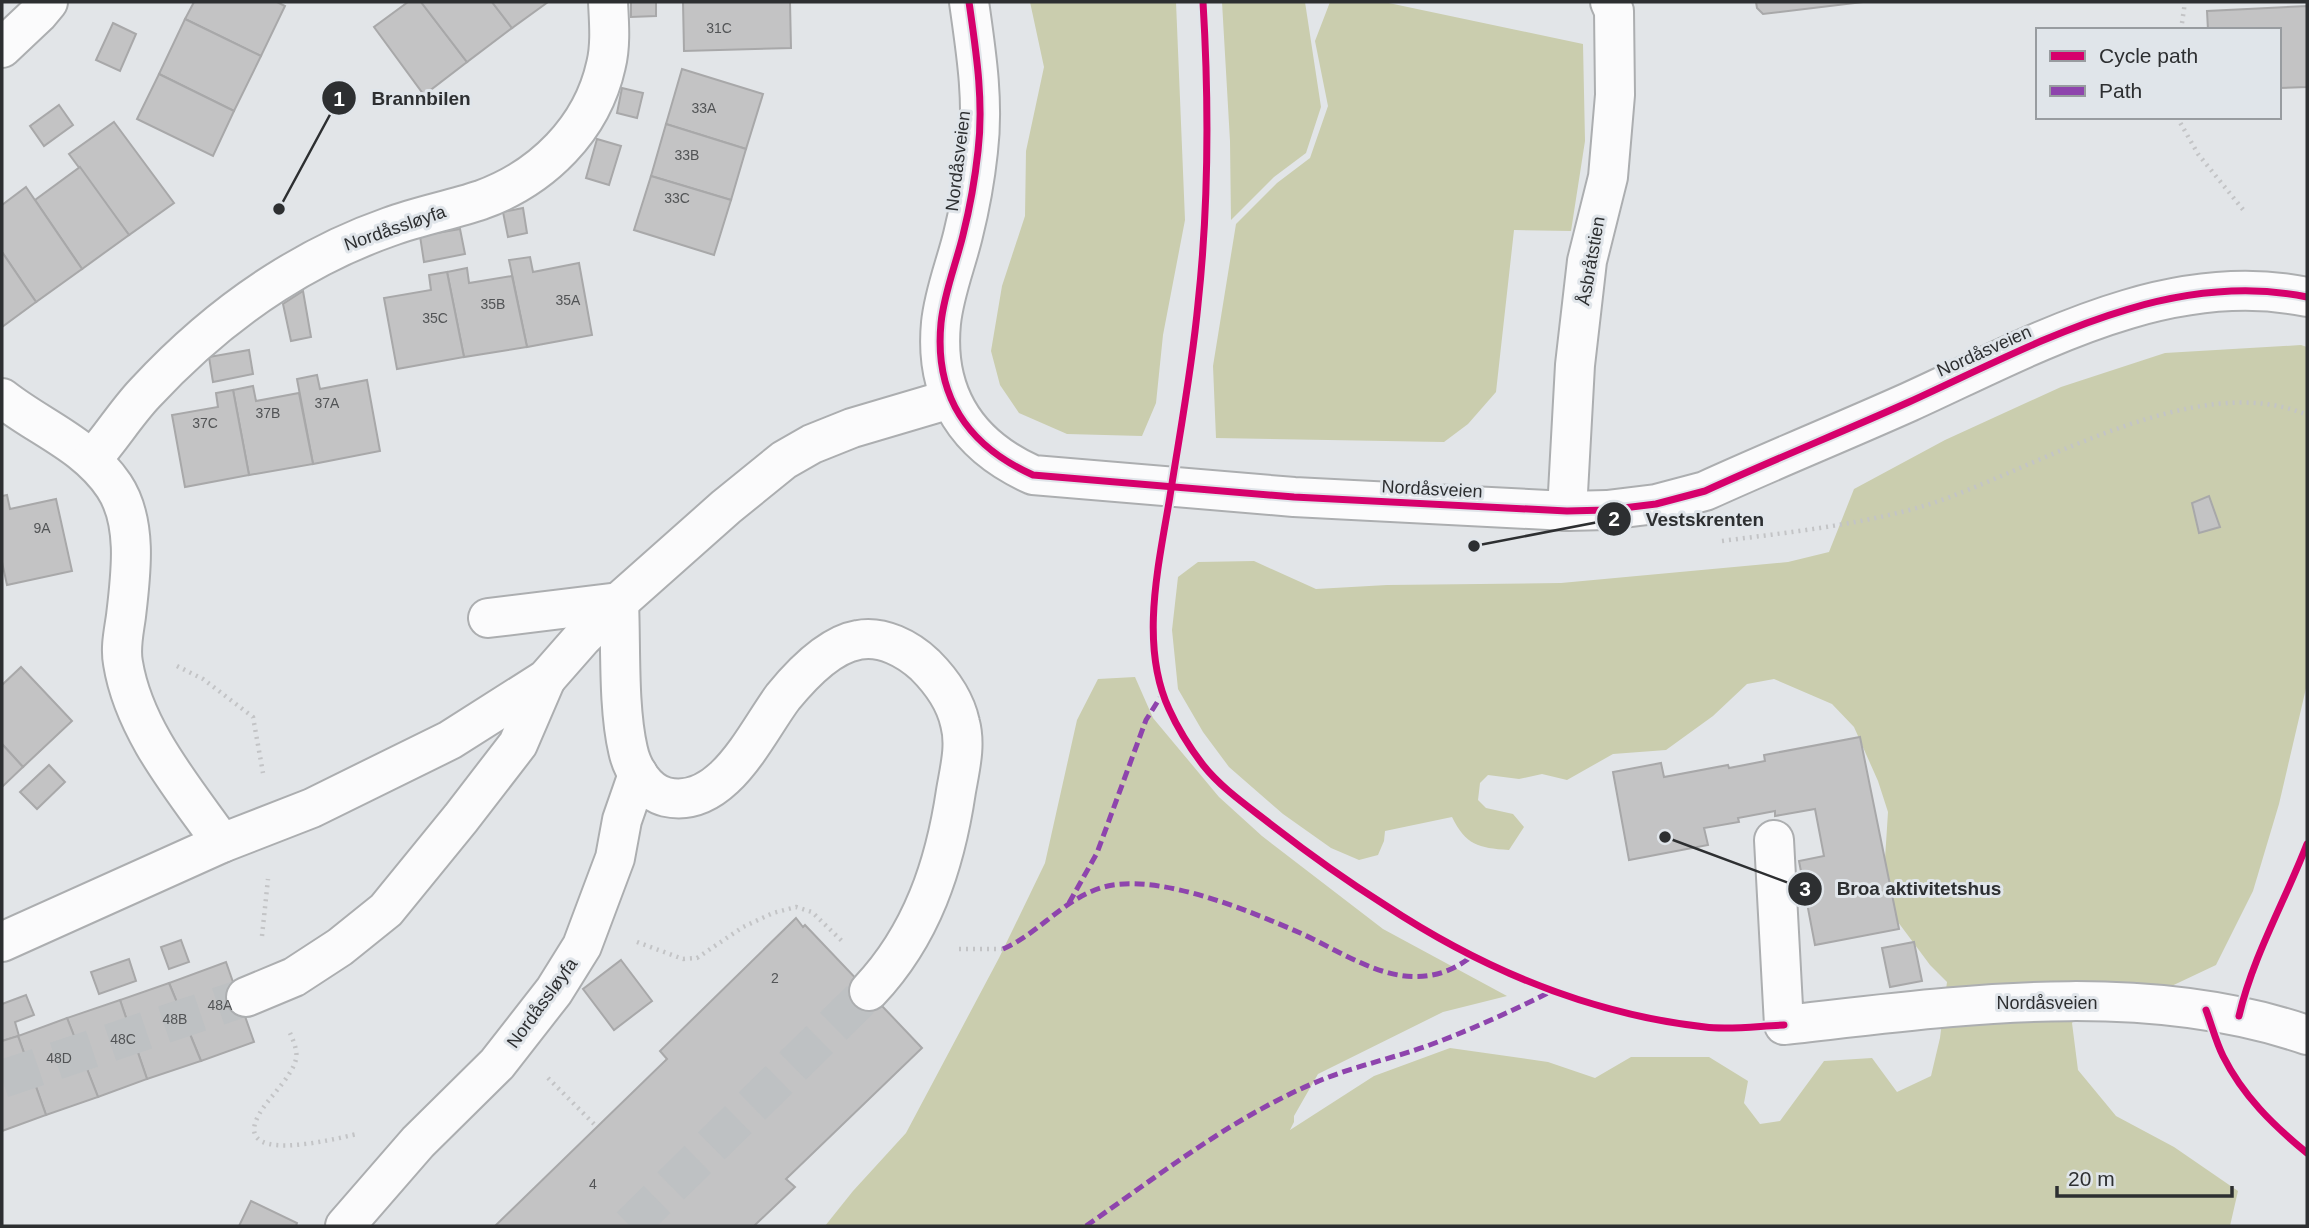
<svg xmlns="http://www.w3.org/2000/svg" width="2309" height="1228" font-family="Arial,sans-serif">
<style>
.green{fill:#cacdae}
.building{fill:#c3c3c4;stroke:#a8a8a9;stroke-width:2}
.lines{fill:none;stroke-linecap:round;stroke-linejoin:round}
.minor-tunnel{stroke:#bec1c3;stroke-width:38;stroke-dasharray:38 19;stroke-linecap:butt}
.minor-casing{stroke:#acaeb0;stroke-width:42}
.path{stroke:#c3c4c6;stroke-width:4.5;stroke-dasharray:2 5;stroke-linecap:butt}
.minor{stroke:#fbfbfc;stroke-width:38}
.quiet{stroke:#8e44ad;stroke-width:5;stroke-dasharray:10 5;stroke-linecap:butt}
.cycleway-casing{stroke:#e0e5ea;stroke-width:11}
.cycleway{stroke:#d6006c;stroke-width:7}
.labels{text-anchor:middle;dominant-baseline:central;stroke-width:6;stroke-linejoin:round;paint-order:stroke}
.number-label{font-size:14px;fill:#525456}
.street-label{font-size:18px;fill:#2d2f31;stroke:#e0e5ea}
.leader{fill:none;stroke:#2d2f31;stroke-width:2.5}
.callout-dot{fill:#2d2f31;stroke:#e0e5ea;stroke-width:2.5}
.mark-label{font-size:21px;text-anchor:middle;font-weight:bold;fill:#fff}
.callout-label{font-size:19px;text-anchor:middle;font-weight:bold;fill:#2d2f31;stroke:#e0e5ea;stroke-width:6;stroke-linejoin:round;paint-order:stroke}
</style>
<rect width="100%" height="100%" fill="#e2e5e8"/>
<g class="green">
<polygon points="1030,2 1176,2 1185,220 1163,335 1156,403 1142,436 1067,434 1019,413 1000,385 991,351 1002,286 1025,216 1026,151 1044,67"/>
<polygon points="1222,2 1305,2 1321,107 1306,153 1274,177 1231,220 1230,141"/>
<polygon points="1330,2 1384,2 1583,44 1585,141 1571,231 1514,230 1496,392 1468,424 1444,442 1216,438 1213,366 1236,224 1277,183 1310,158 1328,106 1315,41"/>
<path d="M2301 345 2307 347V684L2279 804 2253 891 2216 965 2161 991H2096L2072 1023 2078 1070 2116 1116 2174 1147 2238 1191 2230 1226H825L853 1191 906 1133 999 958 1045 863 1077 720 1098 679 1135 677 1153 718 1219 797 1262 836 1383 929 1507 996 1443 1012 1318 1074 1294 1116V1122L1290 1130 1374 1076 1450 1048 1548 1062 1595 1078 1631 1057H1709L1748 1081 1744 1103 1760 1124 1780 1121 1824 1061 1872 1058 1897 1092 1931 1076 1940 1038 1947 982 1930 965 1895 918 1885 859 1888 812 1878 781 1854 727 1832 704 1774 679 1747 684 1713 716 1666 750 1613 754 1567 780 1542 774 1519 779 1488 775 1480 783 1478 800 1486 808 1513 814 1524 827 1509 850C1478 848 1466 845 1452 817L1385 831 1384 841 1378 855 1359 860 1331 848 1283 814 1229 767 1203 732 1178 689 1172 630 1178 577 1198 562 1254 561 1316 589 1387 585 1561 583 1788 562 1829 552 1854 489 1945 440 2061 387 2165 353Z"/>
</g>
<g class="building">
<polygon points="194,2 277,2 285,6 261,56 185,19"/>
<polygon points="408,2 421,2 467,62 424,95 374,27"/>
<polygon points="421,2 492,2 512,28 467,62"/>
<polygon points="492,2 548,2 512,28"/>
<polygon points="631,2 656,2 656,16 631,17"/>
<polygon points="683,2 790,2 791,48 684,51"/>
<polygon points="1756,2 1863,2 1763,14 1757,8"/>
<polygon points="2307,6 2307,87 2279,88 2279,30 2208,30 2207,11"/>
<polygon points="185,19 261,56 234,111 159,74"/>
<polygon points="113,23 136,34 120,71 96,60"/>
<polygon points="682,69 763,94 746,149 666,124"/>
<polygon points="159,74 234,111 213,156 137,119"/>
<polygon points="622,88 643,93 637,118 617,113"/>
<polygon points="59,105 73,125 44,146 30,126"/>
<polygon points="114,122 174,203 129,235 69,154"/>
<polygon points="666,124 746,149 731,200 651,176"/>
<polygon points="597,139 621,146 609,185 586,178"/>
<polygon points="80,167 129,235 82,269 35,200"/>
<polygon points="651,176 731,200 714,255 634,230"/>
<polygon points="26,187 82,269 36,302 2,252 2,205"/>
<polygon points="523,208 527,233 508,237 503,212"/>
<polygon points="460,229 465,254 424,262 420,236"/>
<polygon points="2,252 36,302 2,327"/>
<polygon points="530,257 533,272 579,263 592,335 527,347 509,260"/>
<polygon points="467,268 469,283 512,276 527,347 464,357 447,272"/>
<polygon points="447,272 464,357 397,369 384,298 431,290 429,275"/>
<polygon points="303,291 311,337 291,341 283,304"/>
<polygon points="249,350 253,374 213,382 209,357"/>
<polygon points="317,375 320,389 367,380 380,451 313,464 297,379"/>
<polygon points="253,386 256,401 299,393 313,464 249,475 233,390"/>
<polygon points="233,390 249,475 185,487 172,415 218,407 216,393"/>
<polygon points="7,495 10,509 56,499 72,571 7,585 2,562 2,496"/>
<polygon points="2209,496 2220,527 2199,533 2192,503"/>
<polygon points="21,667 72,721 23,767 2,744 2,685"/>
<polygon points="1860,737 1899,929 1815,945 1799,861 1824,856 1815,809 1775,816 1775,811 1738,818 1739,822 1704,828 1708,845 1629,860 1613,772 1661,763 1664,777 1728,765 1729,768 1765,761 1764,755"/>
<polygon points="2,744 23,767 2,787"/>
<polygon points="49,765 65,782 37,809 20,792"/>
<polygon points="796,918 803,927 805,925 922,1048 786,1179 795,1187 754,1226 495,1226 667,1059 660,1051"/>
<polygon points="181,940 189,962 169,969 161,947"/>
<polygon points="1914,942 1922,981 1890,987 1882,948"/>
<polygon points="129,959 136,981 99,994 91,972"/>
<polygon points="621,960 652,1001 614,1030 583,989"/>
<polygon points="226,962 254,1042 201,1061 169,983"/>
<polygon points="169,983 201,1061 147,1079 120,1000"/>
<polygon points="26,995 34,1015 15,1022 19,1036 2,1041 2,1004"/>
<polygon points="120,1000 147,1079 98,1097 67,1018"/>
<polygon points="67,1018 98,1097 46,1115 18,1036"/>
<polygon points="18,1036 46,1115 2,1131 2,1041"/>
<polygon points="251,1201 297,1223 296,1226 239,1226"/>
</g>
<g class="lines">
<g class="minor-tunnel">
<polyline points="2,1079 246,997"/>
<polyline points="630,1226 869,991"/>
</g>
<defs>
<g id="minor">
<path d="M969 2C976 51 984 101 978 151 975 179 970 207 963 235 956 264 944 293 941 323 934 396 968 446 1033 475L1294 497 1567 511 1607 510 1656 504 1705 491C1773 460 1842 432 1909 402 2032 346 2167 268 2307 297"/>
<polyline points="2,48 38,14 48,2"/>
<path d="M2 398C40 428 86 444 114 486 138 522 131 574 126 616 124 631 120 647 123 663 134 731 184 789 222 843"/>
<path d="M92 459C111 438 126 413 145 393 183 352 228 313 275 283 311 260 349 241 389 227 419 216 451 210 481 200 542 178 592 129 606 65 611 45 609 22 608 2"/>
<polyline points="1567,511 1575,365 1587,261 1608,177 1615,95 1614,11 1610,2"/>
<path d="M619 602C621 647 618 707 628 750 632 769 646 792 666 797 723 810 756 733 783 697 801 675 829 645 858 640 882 635 908 649 925 665 941 681 955 700 960 723 966 745 960 768 956 791 945 865 922 935 869 991"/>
<polyline points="488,618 619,602"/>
<path d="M1774 840 1784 1025C1956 1006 2139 978 2307 1035"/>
<polyline points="2,942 222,843 312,808 450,740 546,679 582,638 619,602 726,507 784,460 812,444 852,428 950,399"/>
<polyline points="246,997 294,977 340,947 386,910 461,818 518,744 546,679"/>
<polyline points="345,1226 418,1142 497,1064 554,991 582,946 615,858 622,820 638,774"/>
</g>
</defs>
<use href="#minor" class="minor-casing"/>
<g class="path">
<polyline points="2181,30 2185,2"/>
<polyline points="2177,117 2198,154 2245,212"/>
<path d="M1722 541C1791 532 1860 525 1927 505 2033 471 2197 367 2307 415"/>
<polyline points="177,666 203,679 253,717 263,773"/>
<polyline points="262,936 268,879"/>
<polyline points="637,942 683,959 697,958 743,927 773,913 796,907 812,912 843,942"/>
<polyline points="959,949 1003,949"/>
<path d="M290 1033C293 1040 298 1051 296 1059 293 1074 272 1095 263 1108 222 1168 335 1139 357 1134"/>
<polyline points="548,1078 597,1127"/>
</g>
<use href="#minor" class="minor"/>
<g class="quiet">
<polyline points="1069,903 1097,853 1146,720 1163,693"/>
<path d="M1003 949C1042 932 1069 892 1113 885 1168 877 1247 910 1298 932 1354 957 1410 1003 1471 957"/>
<path d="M1086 1226C1159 1175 1232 1118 1314 1083 1353 1066 1396 1058 1435 1043 1475 1028 1514 1010 1552 991"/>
</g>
<defs>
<g id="cycleway">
<path d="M969 2C976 51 984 101 978 151 975 179 970 207 963 235 956 264 944 293 941 323 934 396 968 446 1033 475L1294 497 1567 511 1607 510 1656 504 1705 491C1773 460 1842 432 1909 402 2032 346 2167 268 2307 297"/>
<path d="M1203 2C1209 102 1209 203 1198 304 1192 368 1180 432 1170 496 1159 564 1139 644 1169 709 1178 729 1190 748 1203 765 1222 789 1249 807 1273 826 1309 854 1347 881 1385 905 1482 969 1589 1014 1705 1027 1730 1030 1758 1026 1784 1025"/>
<path d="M2206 1010C2212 1026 2216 1042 2223 1056 2243 1096 2273 1125 2307 1153"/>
<path d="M2239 1016C2253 956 2285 901 2307 844"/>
</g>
</defs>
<use href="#cycleway" class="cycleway-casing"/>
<use href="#cycleway" class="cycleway"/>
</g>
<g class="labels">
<g class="number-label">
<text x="719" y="28">31C</text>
<text x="704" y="108">33A</text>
<text x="687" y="155">33B</text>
<text x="677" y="198">33C</text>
<text x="568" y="300">35A</text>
<text x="493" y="304">35B</text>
<text x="435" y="318">35C</text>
<text x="327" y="403">37A</text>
<text x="268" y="413">37B</text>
<text x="205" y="423">37C</text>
<text x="42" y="528">9A</text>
<text x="775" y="978">2</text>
<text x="220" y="1005">48A</text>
<text x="175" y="1019">48B</text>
<text x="123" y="1039">48C</text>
<text x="59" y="1058">48D</text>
<text x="593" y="1184">4</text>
</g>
<g class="street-label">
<text transform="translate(958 161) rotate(-83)">Nordåsveien</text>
<text transform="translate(395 228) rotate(-19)">Nordåssløyfa</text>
<text transform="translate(1591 261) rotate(-80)">Åsbråtstien</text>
<text transform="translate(1984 351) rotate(-24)">Nordåsveien</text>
<text transform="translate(1432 489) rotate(3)">Nordåsveien</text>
<text transform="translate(542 1003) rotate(-54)">Nordåssløyfa</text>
<text x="2047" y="1003">Nordåsveien</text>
</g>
</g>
<path class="leader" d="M279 209L339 98M1474 546L1614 519M1665 837L1805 889"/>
<g class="callout-dot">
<circle cx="279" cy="209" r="7"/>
<circle cx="1474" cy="546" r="7"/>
<circle cx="1665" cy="837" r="7"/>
<circle cx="339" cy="98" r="18"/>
<circle cx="1614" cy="519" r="18"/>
<circle cx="1805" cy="889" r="18"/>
</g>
<g class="mark-label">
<text x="339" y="106">1</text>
<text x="1614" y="526">2</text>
<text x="1805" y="896">3</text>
</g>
<g class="callout-label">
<text x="421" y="105">Brannbilen</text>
<text x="1705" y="526">Vestskrenten</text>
<text x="1919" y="895">Broa aktivitetshus</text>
</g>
<rect width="2309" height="1228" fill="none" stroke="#2d2f31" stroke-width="7"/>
<rect x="2036" y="28" width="245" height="91" fill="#e0e5ea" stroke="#989ca0" stroke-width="2"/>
<rect x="2050" y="51" width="35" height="10" fill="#d6006c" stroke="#989ca0" stroke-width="2"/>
<text x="2099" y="63" font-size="21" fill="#2d2f31">Cycle path</text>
<rect x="2050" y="86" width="35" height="10" fill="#8e44ad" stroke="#989ca0" stroke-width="2"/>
<text x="2099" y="98" font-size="21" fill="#2d2f31">Path</text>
<path d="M2057 1186v10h175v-10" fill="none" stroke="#2d2f31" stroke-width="3.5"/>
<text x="2068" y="1186" font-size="21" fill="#2d2f31" stroke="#e0e5ea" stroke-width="5" paint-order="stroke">20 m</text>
</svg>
